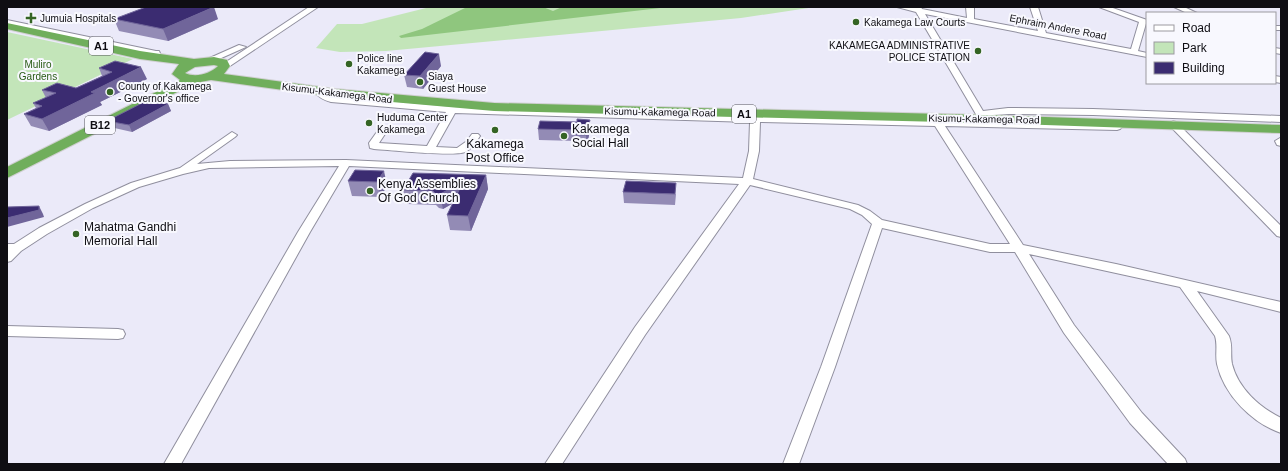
<svg xmlns="http://www.w3.org/2000/svg" width="1288" height="471" font-family="Arial,sans-serif">
<style>
.green{fill:#c3e5b9}
.forest{fill:#8fc67e}
.lines{fill:none;stroke-linecap:round;stroke-linejoin:round}
.minor-casing{stroke:#908f9e;stroke-width:2}
.highway-casing{stroke:#cfcfd0;stroke-width:2}
.minor{fill:#fff;fill-rule:evenodd}
.highway{fill:#70ae5c;fill-rule:evenodd}
.wall{fill:#938bb5}
.shaded-wall{fill:#70659a}
.building{fill:#3b2c71;stroke:#70659a}
.poi-dot{fill:#346424;stroke:#f8f8fe;stroke-width:1.5}
.labels{text-anchor:middle;dominant-baseline:central;stroke-width:4;stroke-linejoin:round;paint-order:stroke}
.far-poi-label{font-size:10px;fill:#0f0e13;stroke:#f8f8fe;text-anchor:start}
.far-street-label{font-size:10px;fill:#0f0e13;stroke:#f8f8fe}
.far-park-label{font-size:10px;fill:#285b14;stroke:#f8f8fe}
.shield{fill:#f8f8fe;stroke:#55545a;stroke-width:1}
.shield-label{font-size:11px;font-weight:bold;fill:#0f0e13}
.poi-label{font-size:12px;fill:#0f0e13;stroke:#f8f8fe;text-anchor:start}
</style>
<rect width="100%" height="100%" fill="#ebeaf9"/>
<g class="green">
<polygon points="430,7 815,7 741,18 386,51 340,52 316,48 337,24 362,24"/>
<polygon points="7,32 133,59 7,120"/>
</g>
<polygon class="forest" points="467,7 543,7 553,11 562,7 669,7 401,38 399,36 422,29"/>
<g class="lines">
<defs>
<g id="minor">
<polygon points="309,7 318,7 227,68 224,69 220,66"/>
<polygon points="897,7 921,7 922,9 967,18 966,7 974,7 974,19 1038,31 1030,7 1038,7 1046,33 1131,49 1139,22 1099,7 1110,7 1147,20 1138,51 1147,53 1147,57 925,14 983,111 1008,108 1093,109 1281,116 1281,122 1093,115 1008,114 977,116 916,12"/>
<polygon points="1174,7 1184,7 1197,13 1187,13"/>
<polygon points="7,20 156,51 159,51 162,58 158,60 155,60 153,55 7,24"/>
<rect x="1275" y="26" width="6" height="4"/>
<polygon points="239,45 246,47 210,63 207,63 203,61"/>
<polygon points="1275,48 1281,49 1281,54 1275,53"/>
<polygon points="1275,76 1281,77 1281,83 1275,82"/>
<path d="M319 89 332 96 452 107 542 111 1120 125 1122 127 1120 129 1117 130 945 126 1023 245 1116 264 1281 302V312L1197 291 1229 336C1233 346 1230 354 1232 364 1238 388 1259 407 1281 418V433C1252 423 1224 395 1217 364 1215 354 1218 346 1215 336L1180 287 1029 254 1074 325 1142 413 1185 459 1187 464H1168L1130 423 1064 333 1015 252H990L882 228 835 367 799 464H783L821 367 872 224 862 215 850 209 750 185 645 335 562 464H545L635 327 739 184 349 166 310 232 181 464H164L298 232 339 166 209 168 183 174 139 187 93 208 47 234 21 251 11 261 7 262V244H14L39 228 85 204 131 183 180 168 232 132 237 135 235 137 197 164 230 161 346 160 743 178 749 151 750 122 455 113 436 147 457 148 467 141 472 134H478L480 136C476 142 472 149 465 152 453 157 391 150 374 149L370 148 369 143 379 129 382 128 387 131 379 143 427 146 446 112 331 102C324 100 319 98 315 92ZM760 122 935 126 1010 244H990L882 220 870 211 858 205 753 179 759 151Z"/>
<polygon points="1173,121 1176,122 1281,226 1281,237 1277,236 1170,126 1168,124"/>
<polygon points="1280,138 1281,138 1281,146 1277,145 1275,141"/>
<polygon points="7,326 118,329 123,330 125,334 123,338 118,339 7,336"/>
</g>
<path id="highway" d="M7 23 140 51 194 59 214 57 227 60 230 66 224 74 335 89 494 103 983 115 1281 125V133L983 123 494 111 335 97 211 80 195 83 7 178V167L180 80 172 74 179 64 140 59 7 29ZM214 65 218 66C210 74 195 78 185 73L195 67Z"/>
</defs>
<use href="#minor" class="minor-casing"/>
<use href="#highway" class="highway-casing"/>
<use href="#minor" class="minor"/>
<use href="#highway" class="highway"/>
</g>
<g class="wall">
<polygon points="114,19 218,19 168,41 119,31"/>
<polygon points="441,66 423,89 407,87 404,75"/>
<polygon points="99,68 147,79 100,102 102,105 49,131 31,126 24,114 36,108 33,103 46,98 42,90 76,88 102,76"/>
<polygon points="168,104 171,111 132,132 110,127 107,121"/>
<polygon points="538,129 590,130 587,145 577,145 577,141 539,140"/>
<polygon points="355,170 387,185 381,197 352,196 348,181"/>
<polygon points="486,175 488,189 471,231 450,230 447,215 453,203 443,209 439,208 436,205 407,204 403,190"/>
<polygon points="623,192 676,194 675,205 624,203"/>
</g>
<g class="shaded-wall">
<polygon points="214,7 218,19 168,41 163,29"/>
<polygon points="439,54 441,66 423,89 420,76"/>
<polygon points="141,67 147,79 100,102 102,105 49,131 42,119 91,92"/>
<polygon points="168,104 171,111 132,132 129,125"/>
<polygon points="590,120 590,130 587,145 586,135"/>
<polygon points="384,171 387,185 381,197 377,182"/>
<polygon points="486,175 488,189 471,231 468,216"/>
<polygon points="463,182 466,196 443,209 440,194"/>
<polygon points="39,206 43,214 44,217 7,227 7,218"/>
</g>
<g class="building">
<polygon points="146,7 214,7 163,29 114,19"/>
<polygon points="425,52 439,54 420,76 404,75"/>
<polygon points="115,61 141,67 91,92 95,93 42,119 24,114 42,106 33,103 56,93 42,90 57,83 76,88 112,72 99,68"/>
<polygon points="148,100 168,104 129,125 107,121"/>
<polygon points="577,119 590,120 586,135 576,135 577,130 538,129 540,121 577,122"/>
<polygon points="355,170 384,171 377,182 348,181"/>
<polygon points="413,173 486,175 468,216 447,215 463,182 440,194 436,194 433,191 403,190"/>
<polygon points="626,181 676,183 675,194 623,192"/>
<polygon points="39,206 39,210 7,218 7,207"/>
</g>
<g class="poi-dot">
<path d="M29 12h4v4h4v4h-4v4h-4v-4h-4v-4h4z"/>
<circle cx="856" cy="22" r="4"/>
<circle cx="978" cy="51" r="4"/>
<circle cx="349" cy="64" r="4"/>
<circle cx="420" cy="82" r="4"/>
<circle cx="110" cy="92" r="4"/>
<circle cx="369" cy="123" r="4"/>
<circle cx="495" cy="130" r="4"/>
<circle cx="564" cy="136" r="4"/>
<circle cx="370" cy="191" r="4"/>
<circle cx="76" cy="234" r="4"/>
</g>
<g class="labels">
<g class="far-poi-label">
<text x="40" y="18">Jumuia Hospitals</text>
<text x="864" y="22">Kakamega Law Courts</text>
<text x="970" y="45" text-anchor="end">KAKAMEGA ADMINISTRATIVE<tspan x="970" dy="12">POLICE STATION</tspan></text>
<text x="357" y="58">Police line<tspan x="357" dy="12">Kakamega</tspan></text>
<text x="428" y="76">Siaya<tspan x="428" dy="12">Guest House</tspan></text>
<text x="118" y="86">County of Kakamega<tspan x="118" dy="12">- Governor's office</tspan></text>
<text x="377" y="117">Huduma Center<tspan x="377" dy="12">Kakamega</tspan></text>
</g>
<g class="far-street-label">
<text transform="translate(1058 27) rotate(11)">Ephraim Andere Road</text>
<text transform="translate(337 93) rotate(7)">Kisumu-Kakamega Road</text>
<text transform="translate(660 112) rotate(1)">Kisumu-Kakamega Road</text>
<text transform="translate(984 119) rotate(1)">Kisumu-Kakamega Road</text>
</g>
<g class="far-park-label">
<text x="38" y="64">Muliro<tspan x="38" dy="12">Gardens</tspan></text>
</g>
<g class="shield">
<rect x="89" y="37" width="24" height="18" rx="3"/>
<rect x="732" y="105" width="24" height="18" rx="3"/>
<rect x="85" y="116" width="30" height="18" rx="3"/>
</g>
<g class="shield-label">
<text x="101" y="46">A1</text>
<text x="744" y="114">A1</text>
<text x="100" y="125">B12</text>
</g>
<g class="poi-label">
<text x="572" y="129">Kakamega<tspan x="572" dy="14">Social Hall</tspan></text>
<text x="495" y="144" text-anchor="middle">Kakamega<tspan x="495" dy="14">Post Office</tspan></text>
<text x="378" y="184">Kenya Assemblies<tspan x="378" dy="14">Of God Church</tspan></text>
<text x="84" y="227">Mahatma Gandhi<tspan x="84" dy="14">Memorial Hall</tspan></text>
</g>
</g>
<rect width="1288" height="471" fill="none" stroke="#0f0e13" stroke-width="16"/>
<rect x="1146" y="12" width="130" height="72" fill="#f8f8fe" stroke="#9b9aa0"/>
<rect x="1154" y="25" width="20" height="6" fill="#ffffff" stroke="#9b9aa0"/>
<text x="1182" y="32" font-size="12" fill="#0f0e13">Road</text>
<rect x="1154" y="42" width="20" height="12" fill="#c3e5b9" stroke="#9b9aa0"/>
<text x="1182" y="52" font-size="12" fill="#0f0e13">Park</text>
<rect x="1154" y="62" width="20" height="12" fill="#3b2c71" stroke="#9b9aa0"/>
<text x="1182" y="72" font-size="12" fill="#0f0e13">Building</text>
</svg>
